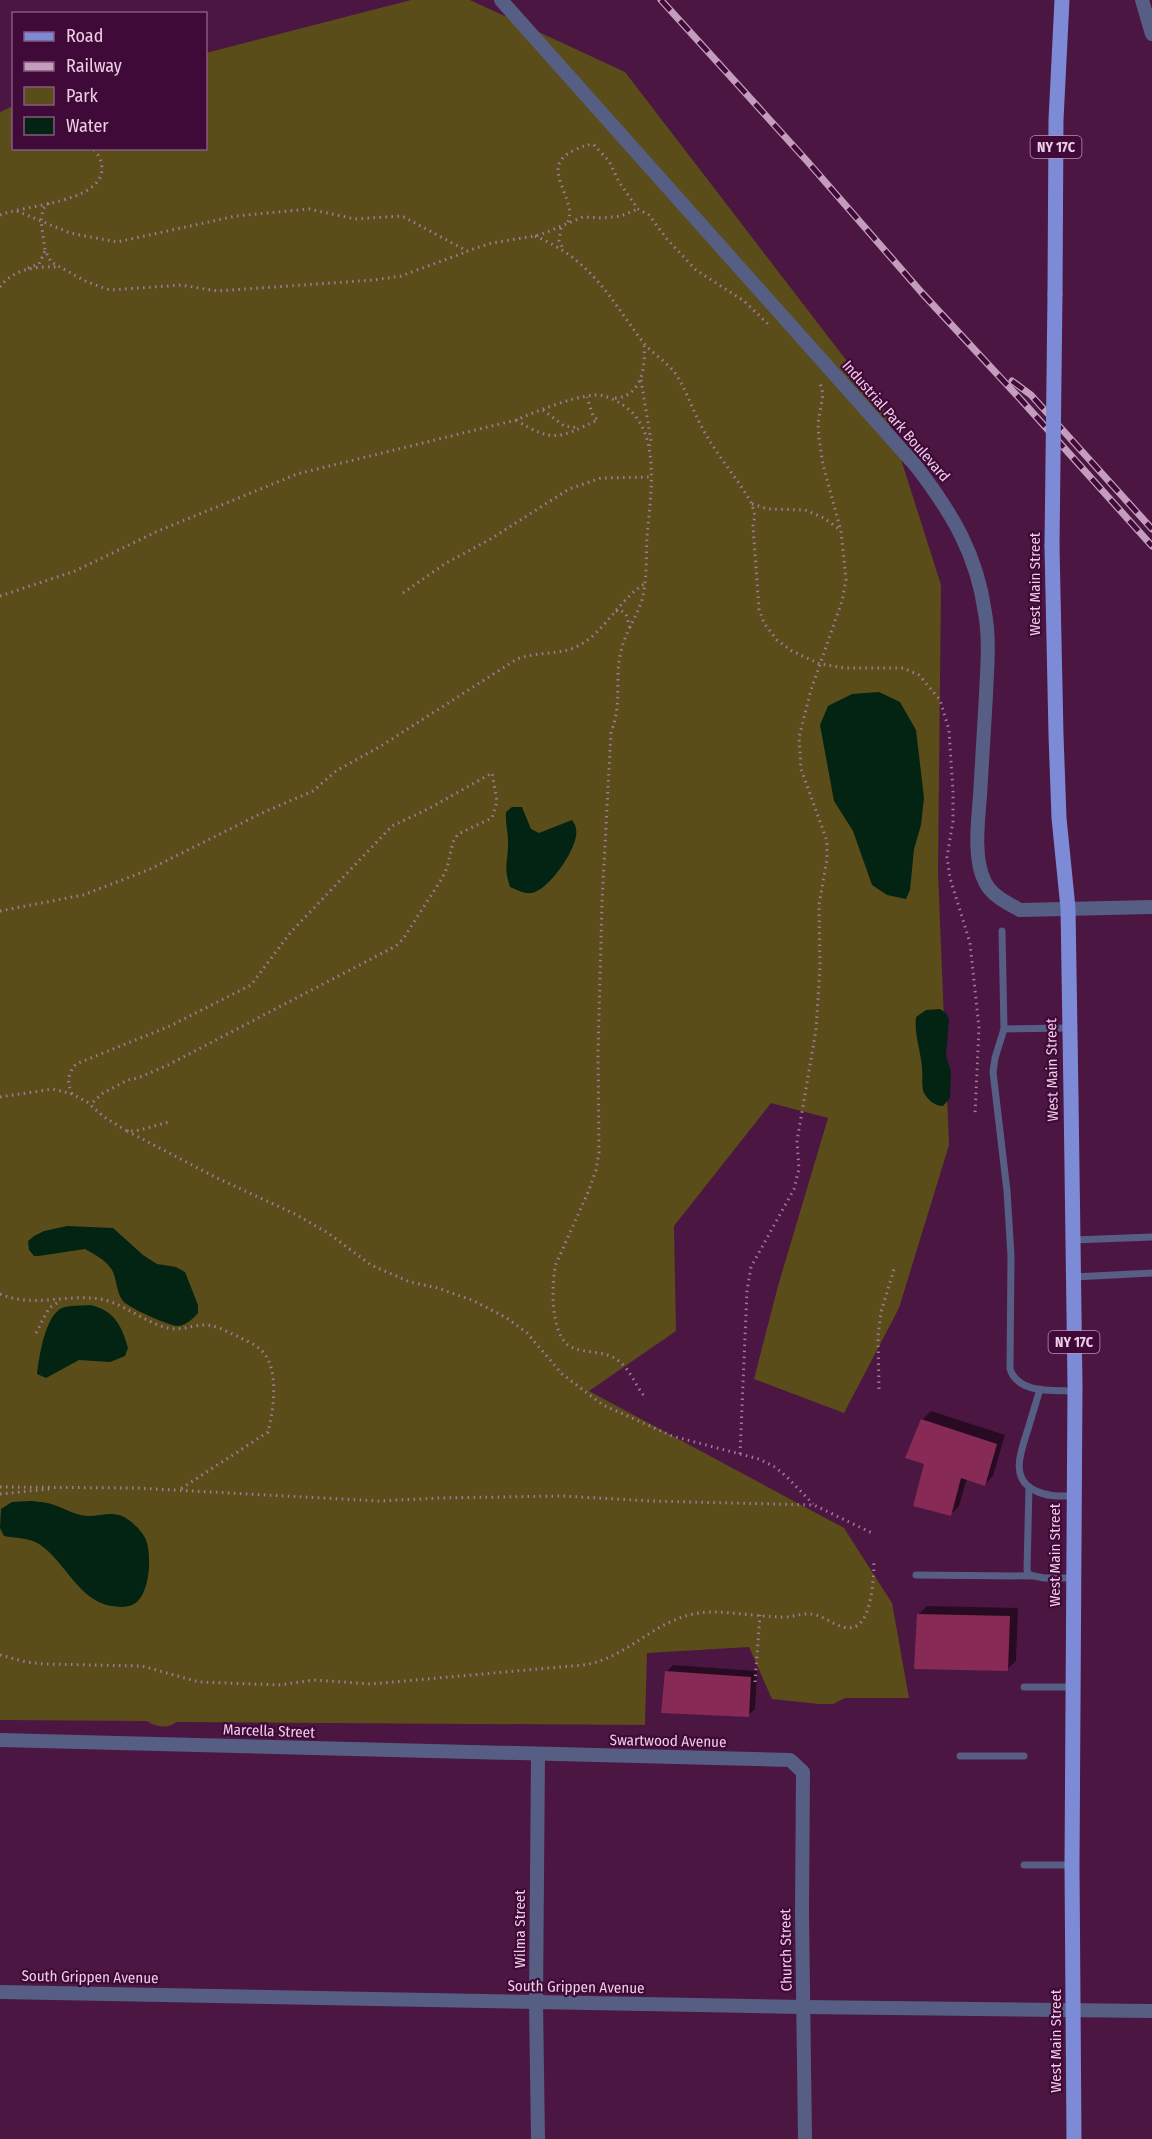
<svg xmlns="http://www.w3.org/2000/svg" width="1152" height="2139" font-family="'Fira Sans Condensed',sans-serif">
<style>
.green{fill:#5a4d19}
.water{fill:#032412}
.shadow{fill:#0007}
.building{fill:#872a56}
.lines{fill:none;stroke-linecap:round;stroke-linejoin:round}
.path{stroke:#a3799b;stroke-width:3;stroke-dasharray:1.5 4.5;stroke-linecap:butt}
.service{stroke:#565e83;stroke-width:7}
.minor{stroke:#565e83;stroke-width:14}
.primary{stroke:#7d8bd7;stroke-width:15}
.rail-casing{stroke:#c39dbb;stroke-width:7}
.rail{stroke:#3f0a38;stroke-width:4.5;stroke-dasharray:14;stroke-linecap:butt}
.primary-bridge{stroke:#7d8bd7;stroke-width:15}
.labels{text-anchor:middle;dominant-baseline:central;stroke-width:4.5;stroke-linejoin:round;paint-order:stroke}
.shield{fill:#3f0a38;stroke:#ba92b2;stroke-width:1.5}
.shield-label{font-size:14px;font-weight:bold;fill:#eecde6}
.street-label{font-size:15px;fill:#eecde6;stroke:#3f0a38}
</style>
<rect width="100%" height="100%" fill="#4b1642"/>
<path class="green" d="M411 0H470L625 72 886 412 941 585 938 872 949 1145 899 1308 844 1413 754 1379 778 1286 828 1118 771 1103 674 1226 676 1331 589 1391 844 1528 892 1603 909 1698H845L833 1704H819L772 1699 749 1647 647 1653 645 1725 176 1722C169 1729 155 1727 147 1721L0 1720V112L13 106 14 148H206V53Z"/>
<g class="water">
<polygon points="879,692 900,702 916,730 924,798 921,825 914,849 910,890 906,899 887,895 872,885 853,831 834,801 820,725 828,706 852,694"/>
<path d="M512 807H522L531 829 539 833 572 820C574 823 576 826 576 829 580 846 549 890 532 893 524 894 517 890 510 887 504 868 507 866 508 847 509 836 505 824 506 812Z"/>
<path d="M940 1009 947 1014 949 1020 946 1055 951 1072 950 1098 943 1106C935 1106 928 1100 924 1093 921 1086 923 1077 922 1069 921 1051 914 1035 916 1017L926 1010Z"/>
<path d="M67 1226 113 1228 143 1255 157 1264 176 1267 185 1272 198 1305V1313C193 1319 186 1325 178 1326 169 1326 129 1308 123 1301 116 1292 117 1279 112 1270 106 1260 94 1254 85 1249L39 1256H34L29 1250 28 1241 34 1236 44 1231Z"/>
<path d="M90 1305C114 1310 122 1326 128 1348L125 1356 110 1362 79 1360 46 1378 37 1374C39 1357 45 1316 62 1308 70 1305 81 1306 90 1305Z"/>
<path d="M31 1501C39 1502 47 1502 54 1505 66 1509 75 1515 88 1516 101 1516 113 1511 124 1517 132 1521 143 1532 146 1540 152 1556 150 1595 134 1604 127 1608 119 1607 111 1606 78 1600 65 1561 39 1544 30 1538 15 1538 4 1536L0 1528 1 1509 12 1502Z"/>
</g>
<g class="shadow">
<polygon points="931,1411 1005,1435 993,1476 984,1485 967,1478 959,1506 950,1515 926,1463 922,1420"/>
<polygon points="927,1606 1018,1608 1016,1661 1007,1669 918,1615"/>
<polygon points="673,1665 757,1671 755,1709 748,1715 666,1672"/>
</g>
<g class="building">
<polygon points="921,1419 997,1444 985,1486 961,1478 951,1516 913,1506 924,1464 905,1458"/>
<polygon points="917,1614 1010,1616 1008,1671 914,1669"/>
<polygon points="665,1671 751,1677 749,1717 661,1713"/>
</g>
<g class="lines">
<g class="path">
<polyline points="49,203 43,209 41,221 45,250 51,262 87,282 110,290 181,285 217,291 374,280 401,276 466,252"/>
<polyline points="17,211 70,233 117,242 236,216 309,209 355,219 402,216 467,251 492,243 540,235 583,217 602,218 621,216 638,209"/>
<path d="M0 215C24 205 101 203 102 169 102 161 98 153 92 148"/>
<path d="M568 222C578 198 536 166 575 150 581 147 586 145 593 144L609 161 619 182 638 209 649 215 666 238 696 270 744 301 768 324"/>
<polyline points="561,228 559,241 564,250"/>
<path d="M535 236C591 260 608 295 642 341 651 353 666 361 675 373 687 391 693 412 704 431 718 457 738 479 752 504L755 516 753 526 759 609 764 623 777 640 792 651 820 664 845 668H903L919 675 940 700 949 730 953 792V821L947 857 950 878 970 943 979 1028 975 1114"/>
<polyline points="28,268 39,264 45,251"/>
<path d="M0 287C13 269 36 266 57 267"/>
<polyline points="641,380 651,441 650,446"/>
<path d="M615 398C641 397 646 367 644 346"/>
<polyline points="543,410 564,426 578,428"/>
<path d="M516 420C554 444 560 437 598 420L593 416 587 397"/>
<polyline points="752,504 768,509 805,510 824,518 840,530"/>
<polyline points="403,593 446,563 489,540 569,489 601,478 652,477"/>
<path d="M0 596 75 571 158 531 297 474 516 420C537 411 572 397 594 395 604 394 615 400 623 405 663 431 650 497 647 537 646 556 647 578 643 596 638 616 625 632 621 651 614 679 623 702 611 732L602 902 598 1053 599 1152 596 1170 589 1190 556 1264C551 1284 550 1336 571 1347 586 1354 607 1350 620 1362 630 1370 636 1386 644 1396"/>
<polyline points="616,611 620,610 626,614 630,628"/>
<path d="M0 911 83 895 148 870 262 813 313 791 336 771 381 746 517 659C537 651 560 656 580 645 606 630 619 600 644 584"/>
<path d="M72 1094C67 1082 67 1075 76 1064L170 1026 251 985 290 933 392 826 430 808 492 773 497 801 492 818 458 834 453 842 447 868 441 880 403 939 396 946 168 1065 138 1078 128 1080 103 1093 90 1105"/>
<polyline points="0,1097 53,1089 72,1094 87,1102 104,1117 127,1131 136,1131 169,1122"/>
<polyline points="127,1131 217,1178 295,1214 328,1233 371,1265 410,1282 438,1288 474,1301 507,1318 527,1333 562,1374 603,1405 672,1436 759,1459 775,1467 787,1477 813,1504"/>
<path d="M0 1294C36 1309 69 1292 105 1300 127 1306 146 1323 168 1328 181 1331 192 1325 205 1325 216 1325 225 1331 235 1335 244 1340 256 1344 263 1352 279 1370 274 1409 268 1432L179 1490"/>
<polyline points="36,1333 49,1308 60,1301"/>
<polyline points="879,1389 878,1336 881,1312 894,1269"/>
<polyline points="740,1454 747,1291 751,1267 794,1189 799,1169 797,1141 816,1030 820,968 819,905 827,859 827,841 801,769 799,737 811,690 842,601 846,580 841,531 823,465 819,439 818,424 823,394 820,383"/>
<polyline points="0,1487 136,1488 379,1501 440,1498 562,1496 651,1501 814,1505 874,1534"/>
<polyline points="0,1494 50,1489"/>
<path d="M0 1655 26 1662 44 1664 142 1666 199 1682 279 1685 314 1680 371 1684 583 1665C632 1658 657 1613 711 1612 735 1612 760 1617 784 1617 793 1617 802 1613 811 1614 826 1615 843 1635 858 1625 872 1615 874 1576 874 1560"/>
<polyline points="755,1682 760,1615"/>
</g>
<g class="service">
<path d="M1002 931 1004 1029 995 1058 993 1072 1007 1191 1011 1256 1010 1369C1018 1394 1053 1390 1074 1391"/>
<polyline points="1004,1029 1069,1028"/>
<polyline points="1073,1240 1152,1237"/>
<polyline points="1074,1277 1152,1273"/>
<path d="M1040 1389C1036 1402 1032 1416 1028 1429 1021 1451 1009 1479 1036 1491 1048 1497 1061 1496 1073 1496"/>
<polyline points="1029,1487 1027,1570 1029,1575 1044,1578 1073,1578"/>
<polyline points="916,1575 1032,1576"/>
<polyline points="1024,1687 1073,1687"/>
<polyline points="960,1756 1024,1756"/>
<polyline points="1024,1865 1072,1865"/>
</g>
<g class="minor">
<path d="M501 0 916 466C952 513 977 554 985 613 990 641 987 668 986 695 984 729 982 762 980 796 978 821 973 859 985 882 991 895 1007 903 1020 910L1152 907"/>
<polyline points="1142,0 1152,34"/>
<polyline points="0,1740 790,1760 803,1772 802,1913 805,2139"/>
<polyline points="538,1754 536,2002 538,2139"/>
<polyline points="0,1992 804,2007 1152,2011"/>
</g>
<g class="primary">
<polyline points="1055,294 1056,120 1062,0"/>
<polyline points="1052,546 1056,735 1059,818 1068,908 1071,1096 1075,1386 1072,1865 1074,2139"/>
</g>
<defs>
<g id="rail">
<polyline points="661,0 807,161 922,293 1023,402 1152,546"/>
<polyline points="1012,381 1031,395 1152,529"/>
</g>
</defs>
<use href="#rail" class="rail-casing"/>
<use href="#rail" class="rail"/>
<polyline class="primary-bridge" points="1052,546 1055,294"/>
</g>
<g class="labels">
<g class="shield">
<rect x="1030.5" y="136" width="51" height="22" rx="4.5"/>
<rect x="1048.5" y="1331" width="51" height="22" rx="4.5"/>
</g>
<g class="shield-label">
<text x="1056" y="147">NY 17C</text>
<text x="1074" y="1342">NY 17C</text>
</g>
<g class="street-label">
<text transform="translate(896 421) rotate(49)">Industrial Park Boulevard</text>
<text transform="translate(1035 584) rotate(-90)">West Main Street</text>
<text transform="translate(1052 1070) rotate(-91)">West Main Street</text>
<text transform="translate(1055 1555) rotate(-90)">West Main Street</text>
<text transform="translate(269 1731) rotate(2)">Marcella Street</text>
<text transform="translate(668 1741) rotate(1)">Swartwood Avenue</text>
<text transform="translate(520 1929) rotate(-90)">Wilma Street</text>
<text transform="translate(786 1950) rotate(-91)">Church Street</text>
<text transform="translate(90 1977) rotate(1)">South Grippen Avenue</text>
<text transform="translate(576 1987) rotate(1)">South Grippen Avenue</text>
<text transform="translate(1056 2041) rotate(-90)">West Main Street</text>
</g>
</g>
<rect x="12" y="12" width="195" height="138" fill="#3f0a38" stroke="#85587e" stroke-width="1.5"/>
<rect x="24" y="32" width="30" height="9" fill="#7d8bd7" stroke="#85587e" stroke-width="1.5"/>
<text x="66" y="42" font-size="18" fill="#eecde6">Road</text>
<rect x="24" y="62" width="30" height="9" fill="#c39dbb" stroke="#85587e" stroke-width="1.5"/>
<text x="66" y="72" font-size="18" fill="#eecde6">Railway</text>
<rect x="24" y="87" width="30" height="18" fill="#5a4d19" stroke="#85587e" stroke-width="1.5"/>
<text x="66" y="102" font-size="18" fill="#eecde6">Park</text>
<rect x="24" y="117" width="30" height="18" fill="#032412" stroke="#85587e" stroke-width="1.5"/>
<text x="66" y="132" font-size="18" fill="#eecde6">Water</text>
</svg>
